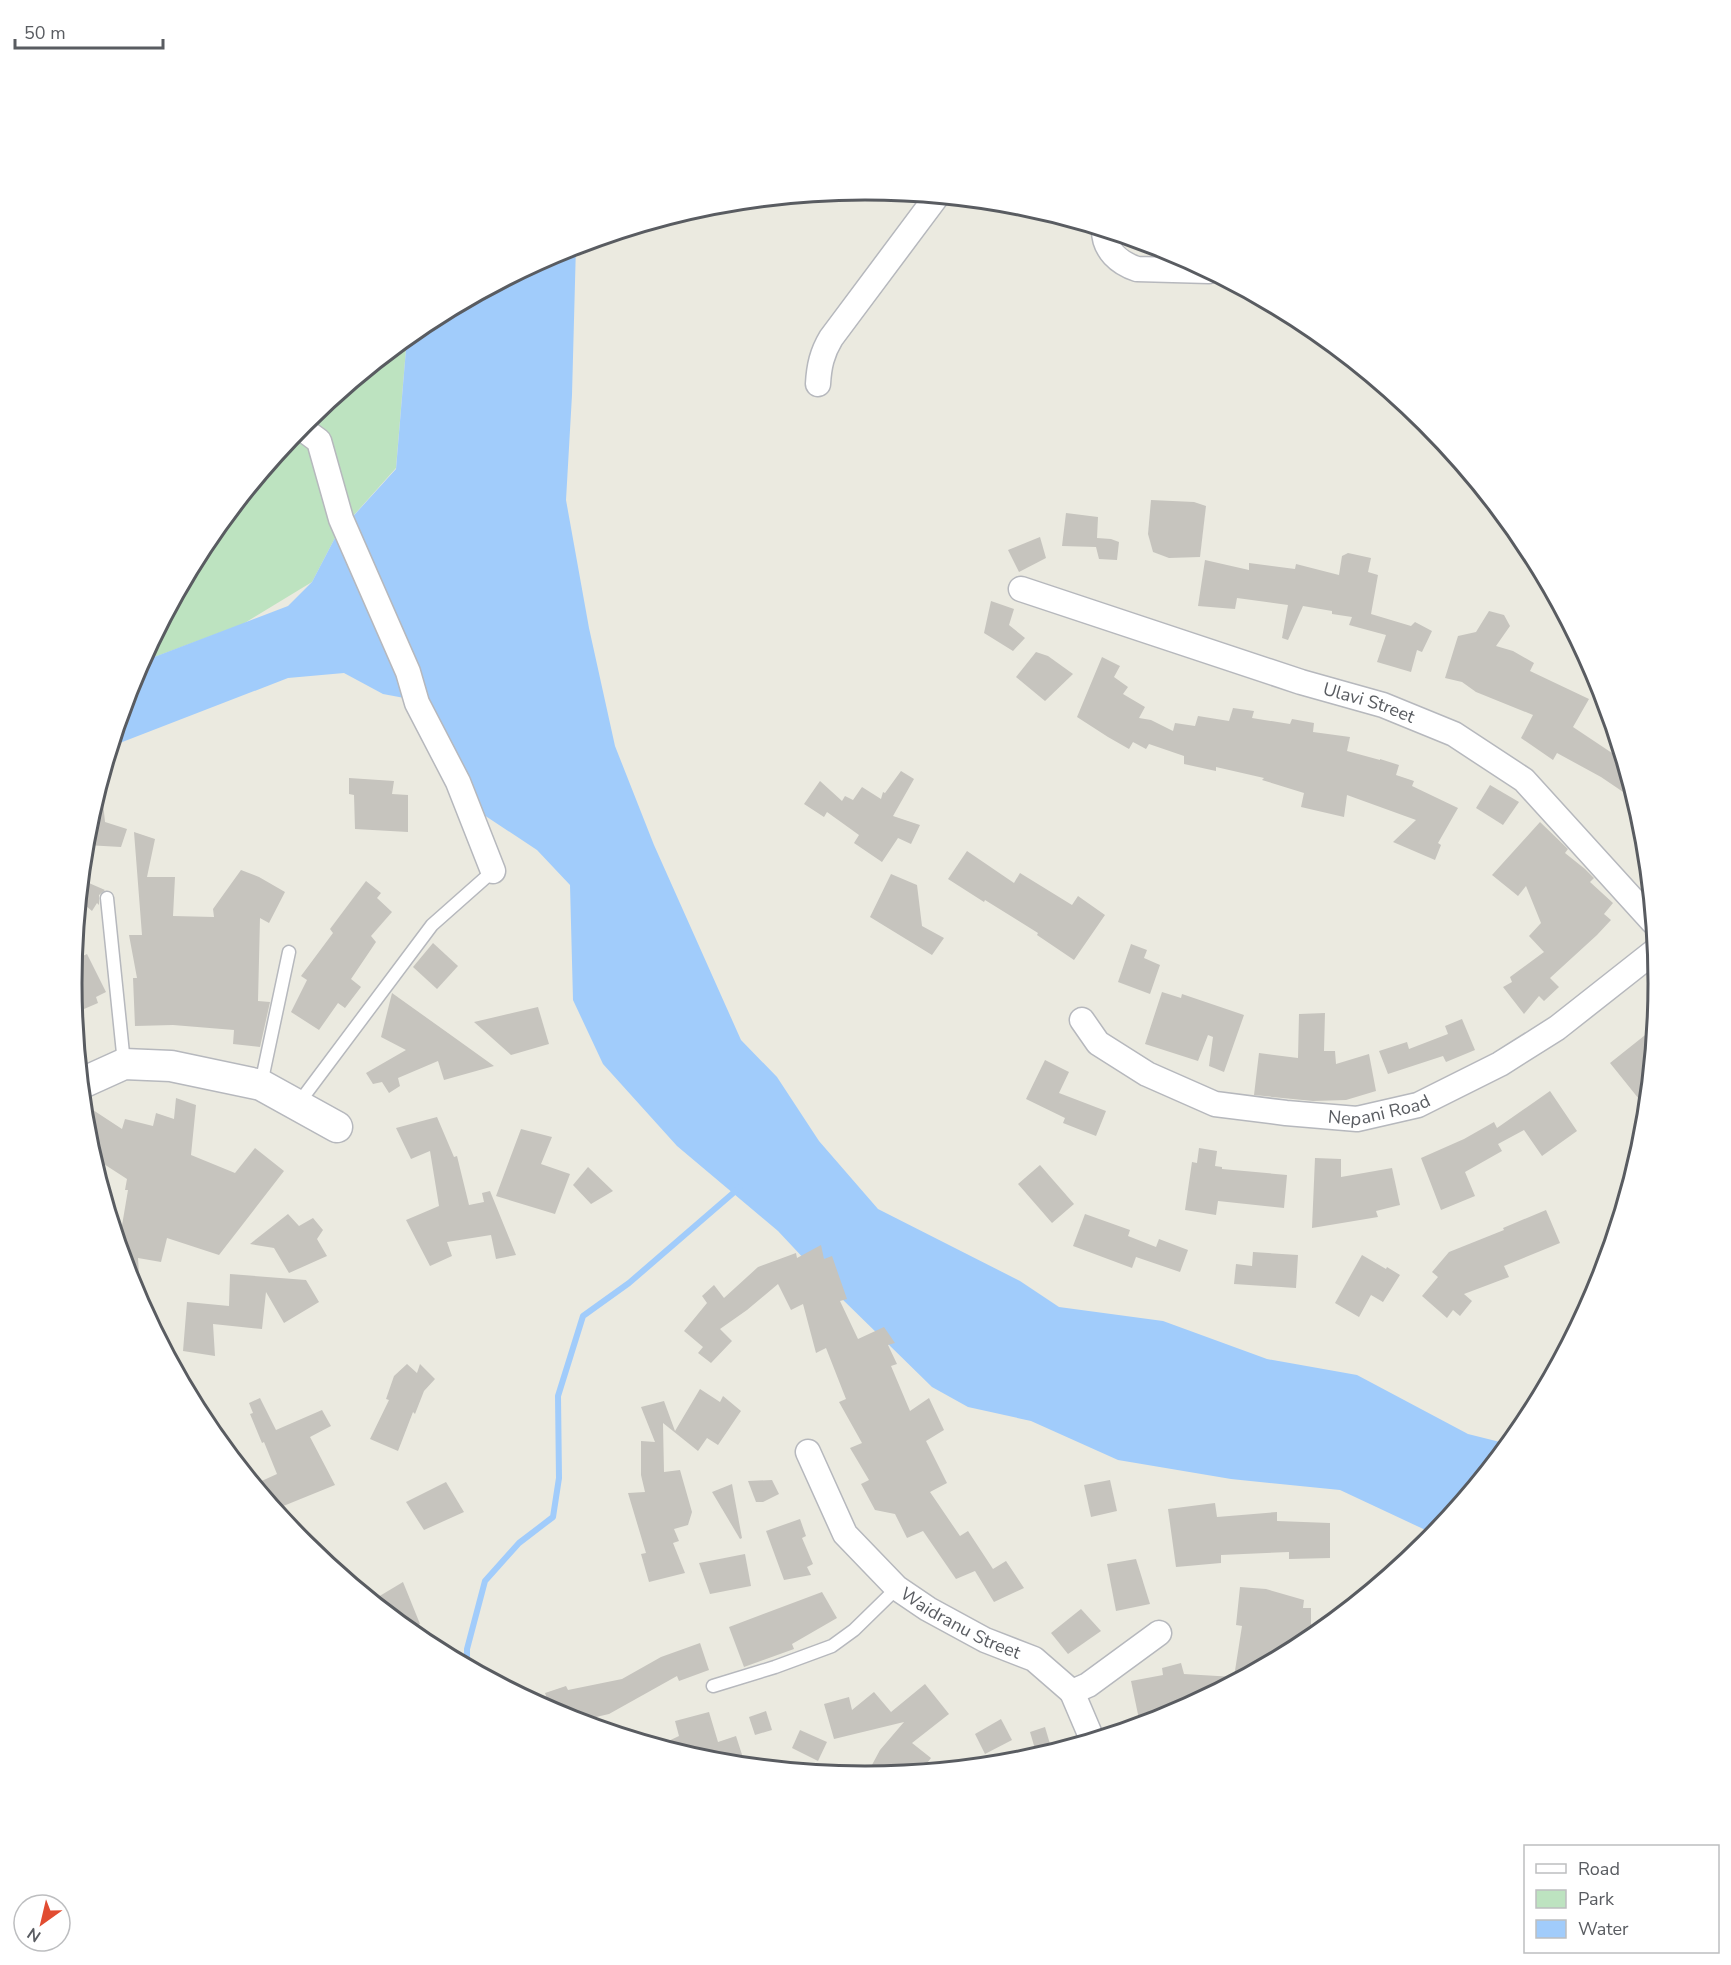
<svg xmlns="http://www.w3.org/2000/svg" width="1731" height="1965" font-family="'Nunito Sans',sans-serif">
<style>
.green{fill:#bde3c0}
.water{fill:#a1ccfb}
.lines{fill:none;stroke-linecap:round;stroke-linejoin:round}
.stream{stroke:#a1ccfb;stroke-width:6}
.building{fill:#c6c4be}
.service-casing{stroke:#b6b8bd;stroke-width:15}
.minor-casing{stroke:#b6b8bd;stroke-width:27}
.tertiary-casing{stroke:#b6b8bd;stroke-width:33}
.service{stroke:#fff;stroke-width:12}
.minor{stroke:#fff;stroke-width:24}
.tertiary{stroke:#fff;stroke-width:30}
.labels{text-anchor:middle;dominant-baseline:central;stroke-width:5;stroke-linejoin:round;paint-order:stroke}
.street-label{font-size:18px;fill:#595c61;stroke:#fff}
.rim{fill:none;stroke:#595c61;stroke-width:3}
</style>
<rect width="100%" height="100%" fill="#ebeae0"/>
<polygon class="green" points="407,337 396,468 337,534 312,582 243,624 141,662 206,541 305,421"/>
<polygon class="water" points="576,245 572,395 566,500 589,628 615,746 654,845 741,1040 777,1077 819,1141 878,1209 1020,1281 1059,1307 1163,1321 1267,1359 1357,1375 1468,1434 1508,1444 1434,1534 1340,1490 1231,1479 1118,1460 1031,1421 968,1407 932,1387 837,1294 778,1231 677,1146 603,1064 573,1000 570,885 537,850 484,815 415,700 383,694 344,673 288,678 112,746 133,679 141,662 288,606 312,582 337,534 396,469 407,337 425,323 562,249"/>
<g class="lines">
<polyline class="stream" points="467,1665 467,1649 485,1581 519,1543 553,1517 559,1478 558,1396 583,1316 629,1283 739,1188"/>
</g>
<g class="building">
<polygon points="1151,500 1194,502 1206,506 1200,557 1169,558 1153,552 1148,534"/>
<polygon points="1066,513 1098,517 1097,538 1111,539 1119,542 1117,560 1099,559 1096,547 1062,546"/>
<polygon points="1040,537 1046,558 1019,572 1008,550"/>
<polygon points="1348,553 1371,558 1368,572 1378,575 1371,614 1411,626 1415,622 1432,631 1422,652 1417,650 1411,672 1377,662 1386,635 1349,625 1352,617 1332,614 1332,611 1303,606 1288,640 1282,638 1288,605 1237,598 1235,609 1198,606 1205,560 1249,570 1249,563 1295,569 1296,564 1339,575 1342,556"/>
<polygon points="991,601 1014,609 1009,625 1025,638 1013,651 984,633"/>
<polygon points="1489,611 1504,615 1510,626 1496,646 1513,651 1534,663 1530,671 1589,699 1573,727 1624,761 1635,800 1601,777 1557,753 1553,760 1521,738 1533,715 1476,692 1462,682 1445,678 1458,636 1476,632"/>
<polygon points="1036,652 1048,656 1073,674 1045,701 1016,677"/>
<polygon points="1102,657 1120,666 1114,677 1128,687 1123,694 1145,707 1139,718 1151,720 1173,731 1175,723 1195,726 1198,716 1229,721 1233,708 1254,711 1252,718 1290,724 1292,719 1314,723 1313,732 1350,737 1347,751 1380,760 1380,759 1399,765 1396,775 1414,781 1412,786 1458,808 1438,843 1441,845 1435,860 1393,842 1416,820 1347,795 1344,817 1301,807 1304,793 1262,780 1264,778 1216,767 1216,771 1184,764 1184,756 1149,744 1146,749 1133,742 1129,749 1108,737 1077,717"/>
<polygon points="901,771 914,779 893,816 920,825 911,844 898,838 882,862 854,843 859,835 827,812 824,817 804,804 820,781 842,801 845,796 853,800 862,787 881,799 883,792 885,793"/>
<polygon points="349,778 394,781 392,794 408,795 408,832 355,829 354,795 349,794"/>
<polygon points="101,782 105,822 127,829 121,847 86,845 87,827"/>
<polygon points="1490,785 1519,802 1503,825 1476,808"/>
<polygon points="1540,822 1568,849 1565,853 1585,869 1594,878 1590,882 1613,903 1604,914 1611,920 1597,935 1550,978 1559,987 1544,1001 1539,996 1524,1014 1503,987 1512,982 1510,977 1544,952 1529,936 1541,923 1526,886 1518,896 1492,875"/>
<polygon points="134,832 155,839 147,877 175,877 173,916 214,917 213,909 241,870 259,877 285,892 269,923 260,918 258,1001 270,1002 260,1047 233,1044 234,1030 173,1025 135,1026 133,978 137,978 129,935 142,935"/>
<polygon points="967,851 1014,883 1020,873 1072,905 1078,896 1105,915 1074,960 1037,935 1038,933 985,900 984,902 948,879"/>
<polygon points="891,874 917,885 922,926 944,938 932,955 870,917"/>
<polygon points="82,880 105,890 99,895 99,905 97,903 92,911 80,901"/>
<polygon points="366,881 381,893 377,898 392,912 371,936 376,942 351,979 361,987 345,1008 338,1003 319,1030 291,1012 307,980 301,976 333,933 330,929"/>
<polygon points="433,943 458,966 437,989 413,967"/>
<polygon points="1131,944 1147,950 1144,958 1160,965 1150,994 1118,982"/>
<polygon points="87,954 106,992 96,997 98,1003 77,1012 74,1002 72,982 74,960"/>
<polygon points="1162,992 1181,998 1182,994 1244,1015 1224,1072 1209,1066 1213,1037 1208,1035 1198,1061 1145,1044"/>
<polygon points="392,993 448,1033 494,1066 444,1080 438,1061 398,1078 400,1086 389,1093 382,1082 373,1084 366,1073 406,1050 381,1037"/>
<polygon points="538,1007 549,1044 511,1055 474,1022"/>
<polygon points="1325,1013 1324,1051 1335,1051 1336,1064 1369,1054 1376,1091 1346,1100 1313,1101 1254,1095 1259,1053 1298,1058 1299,1014"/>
<polygon points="1462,1019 1475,1050 1446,1062 1443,1056 1388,1074 1379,1051 1407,1042 1409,1049 1448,1034 1445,1026"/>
<polygon points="1654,1028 1649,1082 1647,1109 1610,1063"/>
<polygon points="1045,1060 1069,1072 1059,1093 1106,1111 1096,1136 1063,1123 1065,1118 1026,1099"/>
<polygon points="1550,1091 1577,1131 1542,1156 1524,1130 1498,1144 1502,1151 1465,1172 1475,1196 1441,1210 1421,1158 1464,1139 1494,1122 1497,1128"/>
<polygon points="176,1098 196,1105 191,1155 235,1173 255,1148 284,1171 219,1255 167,1238 161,1262 138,1258 140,1289 134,1290 119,1243 128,1190 125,1190 127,1179 93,1157 86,1128 93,1110 122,1129 125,1119 153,1126 156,1113 174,1119"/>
<polygon points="437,1117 454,1157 457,1156 469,1205 484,1202 482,1193 490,1191 516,1255 496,1259 491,1235 447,1242 452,1256 430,1266 406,1220 439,1206 430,1151 411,1159 396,1128"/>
<polygon points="521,1129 552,1137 541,1164 570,1174 555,1214 496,1196"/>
<polygon points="1199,1148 1217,1151 1215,1166 1222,1167 1222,1169 1287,1175 1284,1208 1218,1201 1216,1215 1185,1210 1192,1162 1197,1163"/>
<polygon points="1315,1158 1341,1159 1341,1177 1392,1168 1400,1205 1376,1211 1378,1217 1312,1228"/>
<polygon points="1040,1165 1074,1204 1052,1223 1018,1184"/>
<polygon points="588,1167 613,1191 591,1204 573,1185"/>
<polygon points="1546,1210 1560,1243 1504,1266 1509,1277 1464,1294 1472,1301 1460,1316 1453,1310 1447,1318 1422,1296 1438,1277 1432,1272 1449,1252 1504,1230 1503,1228"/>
<polygon points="288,1214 299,1226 313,1218 323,1230 317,1239 327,1256 289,1273 274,1248 250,1244"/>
<polygon points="1085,1214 1130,1230 1128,1236 1156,1247 1159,1239 1188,1250 1180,1272 1136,1257 1132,1268 1073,1246"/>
<polygon points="821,1245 824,1259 832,1256 847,1299 840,1301 858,1339 884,1327 895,1343 888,1345 897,1364 891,1366 910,1411 929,1398 944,1430 926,1441 947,1483 930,1492 960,1536 968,1531 993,1569 1006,1561 1024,1588 994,1602 975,1571 956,1579 923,1531 907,1538 895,1514 875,1510 861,1484 869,1480 850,1448 862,1443 839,1402 846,1399 826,1348 816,1353 803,1304 791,1310 778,1284 747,1310 720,1329 732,1341 711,1363 698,1353 703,1347 684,1331 707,1303 702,1296 714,1285 724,1298 758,1267 796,1253 797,1258"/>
<polygon points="1253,1252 1298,1255 1296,1288 1234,1284 1236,1264 1252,1266"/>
<polygon points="1362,1255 1386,1269 1387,1267 1400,1275 1383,1302 1371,1295 1359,1317 1335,1303"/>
<polygon points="230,1274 306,1280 319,1302 284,1323 266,1292 262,1329 213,1324 215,1356 183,1351 187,1302 229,1306"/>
<polygon points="407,1364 417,1373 420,1364 435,1379 424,1391 415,1414 413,1412 398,1451 370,1439 389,1400 386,1399 394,1376"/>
<polygon points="700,1389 720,1402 723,1396 741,1411 718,1445 707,1438 698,1451 663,1423 664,1472 680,1470 692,1512 688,1525 674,1529 679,1541 673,1543 685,1573 649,1582 641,1554 646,1553 628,1493 645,1492 641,1475 641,1441 655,1442 641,1407 664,1401 675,1431"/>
<polygon points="260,1398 276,1430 322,1410 331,1426 310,1437 335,1485 276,1509 255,1484 277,1474 264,1442 262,1443 250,1414 253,1413 249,1403"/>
<polygon points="772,1480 779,1494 763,1502 756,1502 748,1481"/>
<polygon points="1110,1480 1117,1511 1091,1517 1084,1485"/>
<polygon points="446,1482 464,1512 424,1530 406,1502"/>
<polygon points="732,1484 742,1538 740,1539 712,1492"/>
<polygon points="1215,1503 1217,1517 1277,1512 1277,1521 1330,1523 1330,1558 1289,1559 1289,1552 1221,1555 1221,1563 1176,1567 1168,1509"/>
<polygon points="800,1519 806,1536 802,1538 813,1564 807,1567 811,1575 784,1580 766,1531"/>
<polygon points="745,1554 751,1586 710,1594 699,1563"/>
<polygon points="1136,1559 1150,1604 1116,1611 1107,1564"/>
<polygon points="403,1582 420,1624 408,1629 373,1600"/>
<polygon points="1240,1587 1266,1589 1304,1600 1303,1608 1311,1608 1311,1639 1169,1716 1140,1724 1131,1681 1163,1675 1162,1668 1181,1663 1184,1674 1234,1677 1242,1626 1236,1625"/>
<polygon points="822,1592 837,1618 792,1644 794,1649 744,1667 729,1627"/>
<polygon points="1081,1609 1101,1631 1068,1654 1051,1633"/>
<polygon points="700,1643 709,1670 679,1681 677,1676 609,1714 579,1721 551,1710 545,1693 566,1686 568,1690 622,1679 661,1657"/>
<polygon points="925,1684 949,1714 912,1743 931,1758 921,1771 866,1776 880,1750 904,1722 834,1739 824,1704 849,1697 852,1710 874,1692 891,1712"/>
<polygon points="766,1711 772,1730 755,1735 749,1717"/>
<polygon points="709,1712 718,1742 736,1736 745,1764 710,1761 660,1745 679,1736 675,1721"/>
<polygon points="1001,1719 1012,1740 985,1754 975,1734"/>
<polygon points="1045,1727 1050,1744 1035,1749 1030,1732"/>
<polygon points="800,1730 827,1742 818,1761 792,1748"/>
</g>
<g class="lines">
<defs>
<g id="service">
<polyline points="107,898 124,1063"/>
<polyline points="261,1084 289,952"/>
<polyline points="298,1104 432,925 493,871"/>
<polyline points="713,1686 775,1667 832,1646 854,1630 897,1588"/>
</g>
<g id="minor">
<path d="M1104 230C1104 250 1119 263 1137 269L1209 271"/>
<path d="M818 384C819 366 822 353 831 338L937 196"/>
<polyline points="300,427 319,441 341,519 408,672 417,703 458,782 493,871"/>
<path id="s1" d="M1021 589 1301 682 1383 705 1454 734 1524 780 1653 922"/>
<path id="s2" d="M1082 1020 1098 1043 1147 1074 1215 1104 1286 1113 1357 1119 1418 1105 1500 1064 1557 1028 1656 950"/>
<path id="s3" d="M808 1452 845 1534 897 1588 928 1609 985 1640 1034 1659 1072 1692 1088 1685 1159 1633"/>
<polyline points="1072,1692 1092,1739"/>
</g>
<polyline id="tertiary" points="82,1083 124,1064 171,1066 261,1085 337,1127"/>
</defs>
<use href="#service" class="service-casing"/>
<use href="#minor" class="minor-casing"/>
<use href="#tertiary" class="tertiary-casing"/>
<use href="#service" class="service"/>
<use href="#minor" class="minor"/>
<use href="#tertiary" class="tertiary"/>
</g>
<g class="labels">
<g class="street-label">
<text stroke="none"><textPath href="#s1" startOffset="366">Ulavi Street</textPath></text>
<text stroke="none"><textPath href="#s2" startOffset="326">Nepani Road</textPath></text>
<text stroke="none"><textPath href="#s3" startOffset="238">Waidranu Street</textPath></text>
</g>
</g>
<path d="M0 0H1731V1965H0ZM82 983a783 783 0 1 1 1566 0a783 783 0 1 1-1566 0Z" fill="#fff" fill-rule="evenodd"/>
<path class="rim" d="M82 983a783 783 0 1 1 1566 0a783 783 0 1 1-1566 0Z"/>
<rect x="1524" y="1845" width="195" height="108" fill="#ffffff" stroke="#bdbec0" stroke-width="1.5"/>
<rect x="1536" y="1864" width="30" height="9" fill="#ffffff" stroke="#bdbec0" stroke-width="1.5"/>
<text x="1578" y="1875" font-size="18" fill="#595c61">Road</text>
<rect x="1536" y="1890" width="30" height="18" fill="#bde3c0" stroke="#bdbec0" stroke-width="1.5"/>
<text x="1578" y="1905" font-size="18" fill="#595c61">Park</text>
<rect x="1536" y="1920" width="30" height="18" fill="#a1ccfb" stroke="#bdbec0" stroke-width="1.5"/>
<text x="1578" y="1935" font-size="18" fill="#595c61">Water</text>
<g transform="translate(42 1923) rotate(214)"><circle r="28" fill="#ffffff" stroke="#bdbec0" stroke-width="1.5"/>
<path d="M0-4.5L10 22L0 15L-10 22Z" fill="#e14c31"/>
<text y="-9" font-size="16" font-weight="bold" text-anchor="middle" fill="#595c61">N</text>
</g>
<path d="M15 39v9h148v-9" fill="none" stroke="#595c61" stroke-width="3"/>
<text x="24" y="39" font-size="18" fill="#595c61" stroke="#ffffff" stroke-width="4.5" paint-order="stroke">50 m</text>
</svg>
